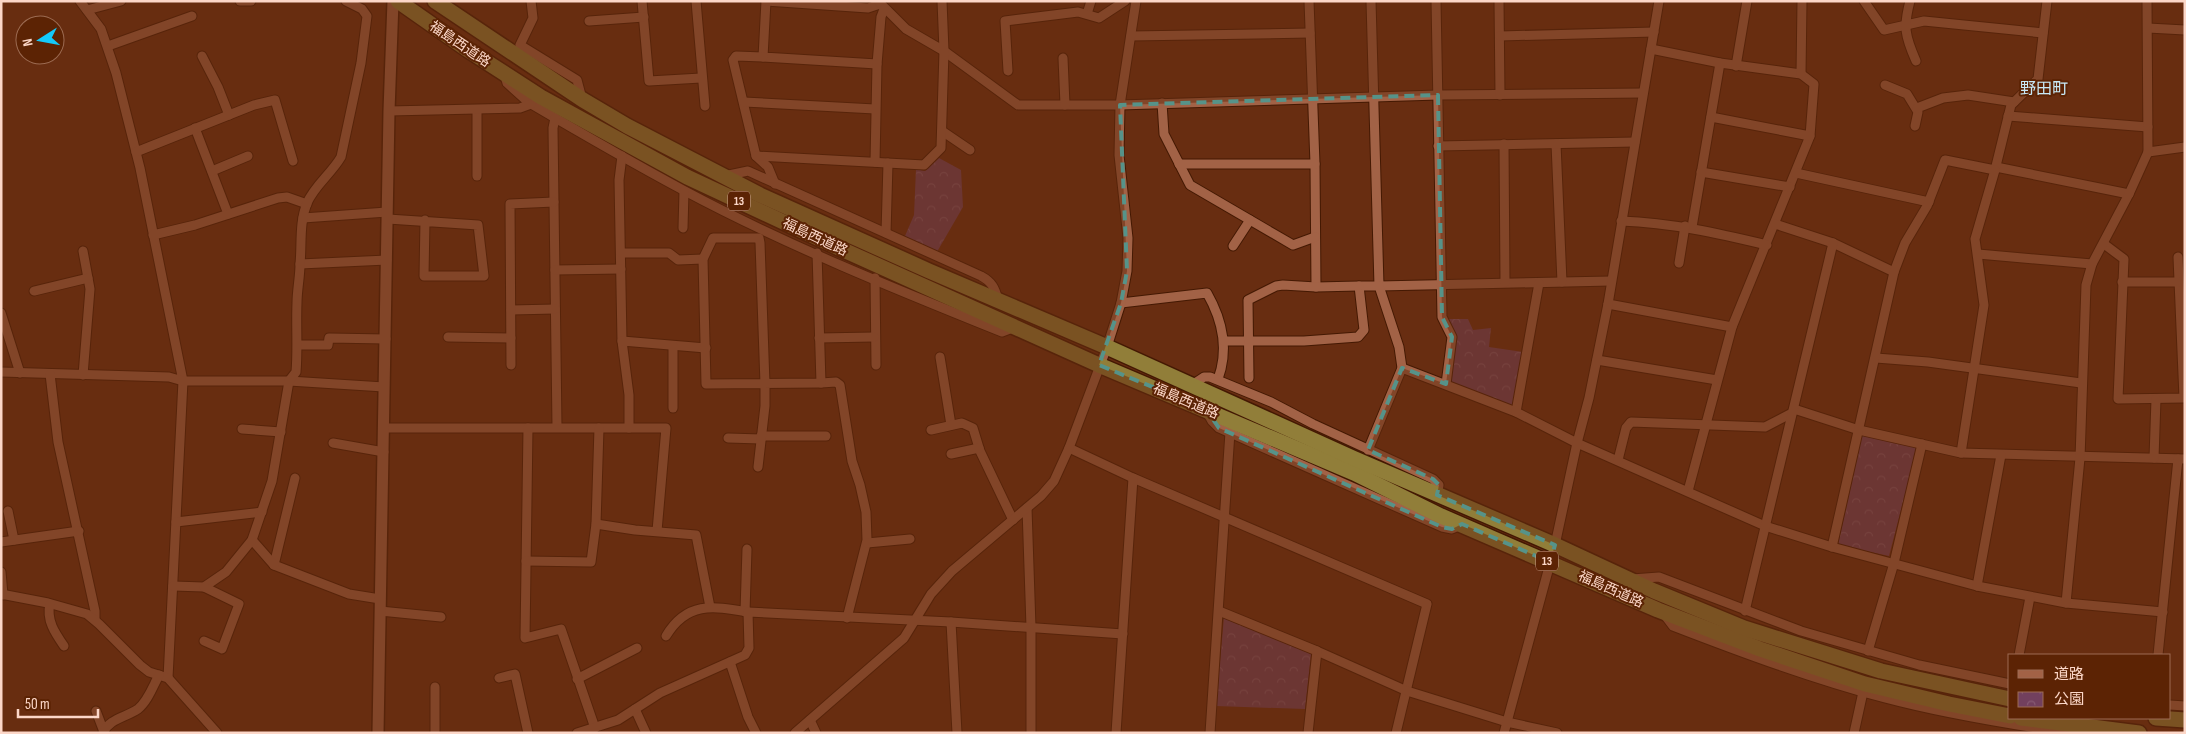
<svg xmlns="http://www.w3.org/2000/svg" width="2186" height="734" font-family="'Sofia Sans Condensed','Noto Sans JP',sans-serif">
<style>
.park{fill:url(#park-crowns)}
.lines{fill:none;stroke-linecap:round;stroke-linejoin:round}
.minor-casing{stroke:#441903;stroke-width:11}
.tertiary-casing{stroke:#441903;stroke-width:14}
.trunk-casing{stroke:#441903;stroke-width:18}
.minor{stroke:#a26246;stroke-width:9}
.tertiary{stroke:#a26246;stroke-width:11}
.trunk{stroke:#917e39;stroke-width:15}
.marked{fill:none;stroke:#569389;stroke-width:4;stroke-dasharray:10 6;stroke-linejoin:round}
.labels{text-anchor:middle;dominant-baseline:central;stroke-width:4;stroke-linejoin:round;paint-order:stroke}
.shield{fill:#5c2304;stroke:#cca18d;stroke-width:1}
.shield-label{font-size:12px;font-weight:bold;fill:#fcd7c8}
.street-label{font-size:14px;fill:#fcd7c8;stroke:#5c2304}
.quarter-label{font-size:16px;fill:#c8e9f7;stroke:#5c2304}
</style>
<defs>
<pattern id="park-crowns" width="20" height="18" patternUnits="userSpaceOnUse" patternTransform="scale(1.25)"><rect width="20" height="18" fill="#72405e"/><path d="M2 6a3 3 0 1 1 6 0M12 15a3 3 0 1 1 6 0" fill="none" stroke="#875b74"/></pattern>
</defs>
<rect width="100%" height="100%" fill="#682d11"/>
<g class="park">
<polygon points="939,158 961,170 963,207 934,257 902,243 914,215 916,169 925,171"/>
<polygon points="1446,319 1468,319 1473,330 1491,328 1489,347 1523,352 1513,407 1450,382"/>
<polygon points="1862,435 1917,448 1889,556 1838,545"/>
<polygon points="1224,617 1311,654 1305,709 1216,706"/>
</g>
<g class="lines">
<defs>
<g id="minor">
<polyline points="80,1 101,29 116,73 140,168 183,381 168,678"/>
<polyline points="240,1 251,1"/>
<polyline points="531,1 533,18 520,45 577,80 582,99"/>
<polyline points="642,1 649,81 701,78"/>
<polyline points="696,1 705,106"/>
<polyline points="766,1 763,57 877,64"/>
<polyline points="766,1 868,8 880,4"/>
<polyline points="878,1 906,29 944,51 1018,105 1120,105 1438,95 1643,93"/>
<polyline points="1309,1 1315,164 1316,287"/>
<polyline points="1371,1 1379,286 1611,281"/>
<polyline points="1436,1 1442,317 1452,337 1446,384"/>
<polyline points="1499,1 1500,95"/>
<polyline points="1864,1 1884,30 1924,21 2043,33"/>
<path d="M1910 1C1903 27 1905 36 1916 61"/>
<polyline points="87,10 121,1"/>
<polyline points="1087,14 1091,1"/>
<polyline points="589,21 644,17"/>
<polyline points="2148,28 2185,30"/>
<polyline points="1131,36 1310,33"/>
<polyline points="1500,36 1654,32"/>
<polyline points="108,46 192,16"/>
<polyline points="1651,49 1720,63 1801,74 1814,84 1810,136 1732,327 1688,491"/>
<polyline points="202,56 218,87 229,115"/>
<polyline points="763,57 736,56 733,60 756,156 768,167 775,184"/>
<polyline points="1063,58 1065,105"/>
<polyline points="1736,66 1747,1"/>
<polyline points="1008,71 1005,21 1078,12 1099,18 1125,1"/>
<polyline points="1801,74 1802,1"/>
<path d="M505 76 507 83 528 102C579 132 631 162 683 190 786 245 895 289 1002 332L1015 327"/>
<polyline points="1885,85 1907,94 1918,112 1915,126"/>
<polyline points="744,102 875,109"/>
<polyline points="1162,103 1164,134 1190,185 1293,245 1315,237"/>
<polyline points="1917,108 1943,98 1968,95 2014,102"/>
<polyline points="477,110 477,176"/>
<polyline points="389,111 520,108 531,104"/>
<polyline points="2008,116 2148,127"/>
<polyline points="1711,117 1810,136"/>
<polyline points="555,118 553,128 557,427"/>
<polyline points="195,128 228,214"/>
<polyline points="942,131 970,150"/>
<polyline points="1504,144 1505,282"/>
<polyline points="1556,144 1562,282"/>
<polyline points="1438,146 1635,142"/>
<polyline points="136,152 254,105 275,100 293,161"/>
<polyline points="2148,152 2185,147"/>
<polyline points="622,156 619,180 622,341 629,395 629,428"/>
<polyline points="756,156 924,165 941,148 944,51 942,1"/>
<polyline points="875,162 877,64 881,17 884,9"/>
<polyline points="1179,164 1315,164"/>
<polyline points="1996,167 2129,194"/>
<polyline points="212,171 248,156"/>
<polyline points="1701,172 1790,187"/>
<polyline points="1796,173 1929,202"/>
<path d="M724 176 748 171 981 276C992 282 995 288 998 300"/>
<polyline points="303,218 387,212"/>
<polyline points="388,219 478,225 484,276 424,276 425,220"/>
<path d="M1621 221C1672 223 1717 233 1767 245"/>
<polyline points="1775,224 1833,243 1894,272"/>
<polyline points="1692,227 1720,63"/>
<polyline points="683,228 684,191"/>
<polyline points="886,233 888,163"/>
<polyline points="153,235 195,225 278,198 287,197 307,204"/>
<polyline points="2104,244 2124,259 2118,399 2184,398 2178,257"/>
<polyline points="1233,246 1250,220"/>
<polyline points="83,251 90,289 83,375"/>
<polyline points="621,253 669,253 678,260 703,259"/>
<polyline points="1978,254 2092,264"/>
<polyline points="1679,263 1685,226"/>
<polyline points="300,264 387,260"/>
<polyline points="555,270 621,269"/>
<polyline points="875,278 876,365"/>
<polyline points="2122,282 2178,282"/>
<polyline points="34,291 88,278"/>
<path d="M1121 303 1207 293C1223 321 1229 349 1218 379"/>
<polyline points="1608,304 1732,327"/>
<polyline points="511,310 555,309"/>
<polyline points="1,313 20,373"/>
<polyline points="448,337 511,338"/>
<polyline points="819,338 874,337"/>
<polyline points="622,341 706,348"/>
<polyline points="1224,341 1304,341 1358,337 1364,330 1359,286 1379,286 1399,347 1402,368 1368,450"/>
<polyline points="298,345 328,345 329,338 386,339"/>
<polyline points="940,357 951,425"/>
<polyline points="1876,358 1928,362 2081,383"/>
<polyline points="1597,360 1717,380"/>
<polyline points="511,365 510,204 554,202"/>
<polyline points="1402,368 1516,412 1577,443 1765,526 1832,547 1977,586 2066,603 2163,612"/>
<polyline points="1,372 169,377 183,381 289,381 384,387"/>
<polyline points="50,374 58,442 95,611 95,620"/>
<polyline points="1249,378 1248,300 1276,286 1283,285 1316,287 1359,286"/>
<polyline points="821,383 836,382 840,385 852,461 860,485 866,512 867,540 847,618"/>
<polyline points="1192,385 1204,377 1210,377 1271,402 1313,424 1433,479 1439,485 1437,495"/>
<polyline points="673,408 673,346"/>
<polyline points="1794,409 1859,430 1961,453 2185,459"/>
<polyline points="1207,412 1212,421 1219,428 1442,527 1452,529 1461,525"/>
<polyline points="1516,412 1539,283"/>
<polyline points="385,428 666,428 657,531"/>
<polyline points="528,428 525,638 561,629 595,728"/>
<polyline points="242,429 281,432"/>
<polyline points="931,430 962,423 973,428 980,451 1013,520"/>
<polyline points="761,436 826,436"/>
<polyline points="728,438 761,439"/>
<polyline points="333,443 384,452"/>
<polyline points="1069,448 1133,478 1427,604 1396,733"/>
<polyline points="1961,453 1984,305 1975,239 1995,170 2011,105 2038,79 2047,1"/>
<polyline points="951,454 979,448"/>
<polyline points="2154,458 2156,399"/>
<polyline points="1618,460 1626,428 1631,422 1765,427 1792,413"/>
<polyline points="758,467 765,406 765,384 760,243 759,238 713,238 703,259 706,384 821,383 817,253"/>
<polyline points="295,478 274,565 349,594 380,599"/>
<polyline points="1027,508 1031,627 1031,733"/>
<polyline points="8,511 14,540"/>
<polyline points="176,522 262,512"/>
<polyline points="596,524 635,530 696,535 710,607"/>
<polyline points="252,540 274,565"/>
<polyline points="1,542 79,531"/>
<polyline points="867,543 910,539"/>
<polyline points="1832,547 1894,272 1905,243 1927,206 1945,160 1995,170"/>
<polyline points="526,561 591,562 596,524 599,428"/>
<polyline points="1,572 3,595"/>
<polyline points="1632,579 1659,577 1801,631 1919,665 2010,684"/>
<path d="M173 586 204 587 226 572 252 540 272 481 289 381 296 372C298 349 296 326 297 303 297 290 300 277 300 264 302 244 299 223 307 203 315 185 331 174 341 157L361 63 367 16 362 9 346 1"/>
<polyline points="1977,586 2001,455"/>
<polyline points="204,587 239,604 222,649 204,641"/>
<polyline points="1,594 48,603 87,614 99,624 140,665 149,672 168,678 217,733"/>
<polyline points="2066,603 2080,458 2086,285 2092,264 2129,194 2148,152 2147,1"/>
<path d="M50 604C46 620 55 633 64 646"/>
<polyline points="380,611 441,617"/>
<polyline points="1219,611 1317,651 1407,691 1507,722 1557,733"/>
<polyline points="1745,611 1833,243"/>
<polyline points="745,612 747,549"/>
<path d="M1664 614 1673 626C1743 653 1813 679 1885 698 1945 714 2007 724 2068 733"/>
<polyline points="951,622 957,733"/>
<path d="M666 636C687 601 713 606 748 612"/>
<polyline points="1868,651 1894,563 1922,444"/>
<polyline points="2019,655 2030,597"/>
<polyline points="2158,655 2178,459"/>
<polyline points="730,662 748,717 756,733"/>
<polyline points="499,678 515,674 528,733"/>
<polyline points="577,679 637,648"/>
<polyline points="435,687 435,733"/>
<polyline points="2170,705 2185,706"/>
<polyline points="635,709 646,733"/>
<polyline points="96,711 104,732"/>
<polyline points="810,720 816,733"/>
<path d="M103 733C110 718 125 718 138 709 148 701 153 686 159 675"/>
<polyline points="577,733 618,720 660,693 745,655 749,648 748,612 951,622 1123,634"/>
<polyline points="795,733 904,638 931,594 952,571 1041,496 1054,481 1069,448 1107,347 1121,303 1127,271 1128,238 1119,155 1120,105 1136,1"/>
<polyline points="1116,733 1133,478"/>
<polyline points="1210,733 1230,432"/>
<polyline points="1308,733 1317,651"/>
<polyline points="1504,733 1555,545 1577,443 1589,398 1608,304 1659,1"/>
<polyline points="1854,733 1863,692"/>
</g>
<polyline id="tertiary" points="378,733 389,111 393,1"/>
<g id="trunk">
<polyline points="398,1 468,50 541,97 687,177 839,248 1099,365 1354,473 1441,516 1658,610 1760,649 1865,684 1949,704 2010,716"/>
<polyline points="435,1 583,100 627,126 760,195 929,271 1107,347 1353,458 1555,545 1654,591 1744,628 1881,671 2010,699"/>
<polyline points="2021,718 2139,733"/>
<polyline points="2156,718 2185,720"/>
</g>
</defs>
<use href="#minor" class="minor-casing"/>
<use href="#tertiary" class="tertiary-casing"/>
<use href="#trunk" class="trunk-casing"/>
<use href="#minor" class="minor"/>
<use href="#tertiary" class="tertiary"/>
<use href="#trunk" class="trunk"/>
</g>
<path d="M0 0H2186V734H0ZM1438 95 1442 317 1452 337 1446 384 1402 368 1368 450 1433 479 1439 485 1437 495 1555 545 1550 562 1462 524 1452 529 1442 527 1219 428 1206 409 1099 365 1121 303 1127 271 1120 105Z" fill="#682d11" fill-opacity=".55" fill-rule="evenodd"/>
<path class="marked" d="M1438 95 1442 317 1452 337 1446 384 1402 368 1368 450 1433 479 1439 485 1437 495 1555 545 1550 562 1462 524 1452 529 1442 527 1219 428 1206 409 1099 365 1121 303 1127 271 1120 105Z"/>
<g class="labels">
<g class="shield">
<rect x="728" y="191.5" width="22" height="19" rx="4"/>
<rect x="1536" y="551.5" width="22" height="19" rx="4"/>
</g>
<g class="shield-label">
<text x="739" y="201">13</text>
<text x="1547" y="561">13</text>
</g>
<g class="street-label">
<text transform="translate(460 44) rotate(34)">福島西道路</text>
<text transform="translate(815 237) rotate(25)">福島西道路</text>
<text transform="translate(1186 401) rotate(23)">福島西道路</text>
<text transform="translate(1611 589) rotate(24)">福島西道路</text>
</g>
<g class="quarter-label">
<text x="2044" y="89">野田町</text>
</g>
</g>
<rect width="2186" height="734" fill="none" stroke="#fcd7c8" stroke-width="5"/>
<rect x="2008" y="654" width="162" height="65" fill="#5c2304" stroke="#9c6b52"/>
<rect x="2018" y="670" width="25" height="8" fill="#a26246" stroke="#9c6b52"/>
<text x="2054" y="679" font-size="15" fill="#fcd7c8">道路</text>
<rect x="2018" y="692" width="25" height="15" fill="url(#park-crowns)" stroke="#9c6b52"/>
<text x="2054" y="704" font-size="15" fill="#fcd7c8">公園</text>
<g transform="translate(40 40) rotate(259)"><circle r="24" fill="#5c2304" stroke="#9c6b52"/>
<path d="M0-4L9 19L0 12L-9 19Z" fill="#14cafb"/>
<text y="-8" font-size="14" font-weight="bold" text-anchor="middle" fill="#fcd7c8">N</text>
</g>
<path d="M18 709v8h80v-8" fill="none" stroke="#fcd7c8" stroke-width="2.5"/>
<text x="25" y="709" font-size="15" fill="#fcd7c8" stroke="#5c2304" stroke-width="4" paint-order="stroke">50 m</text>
</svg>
